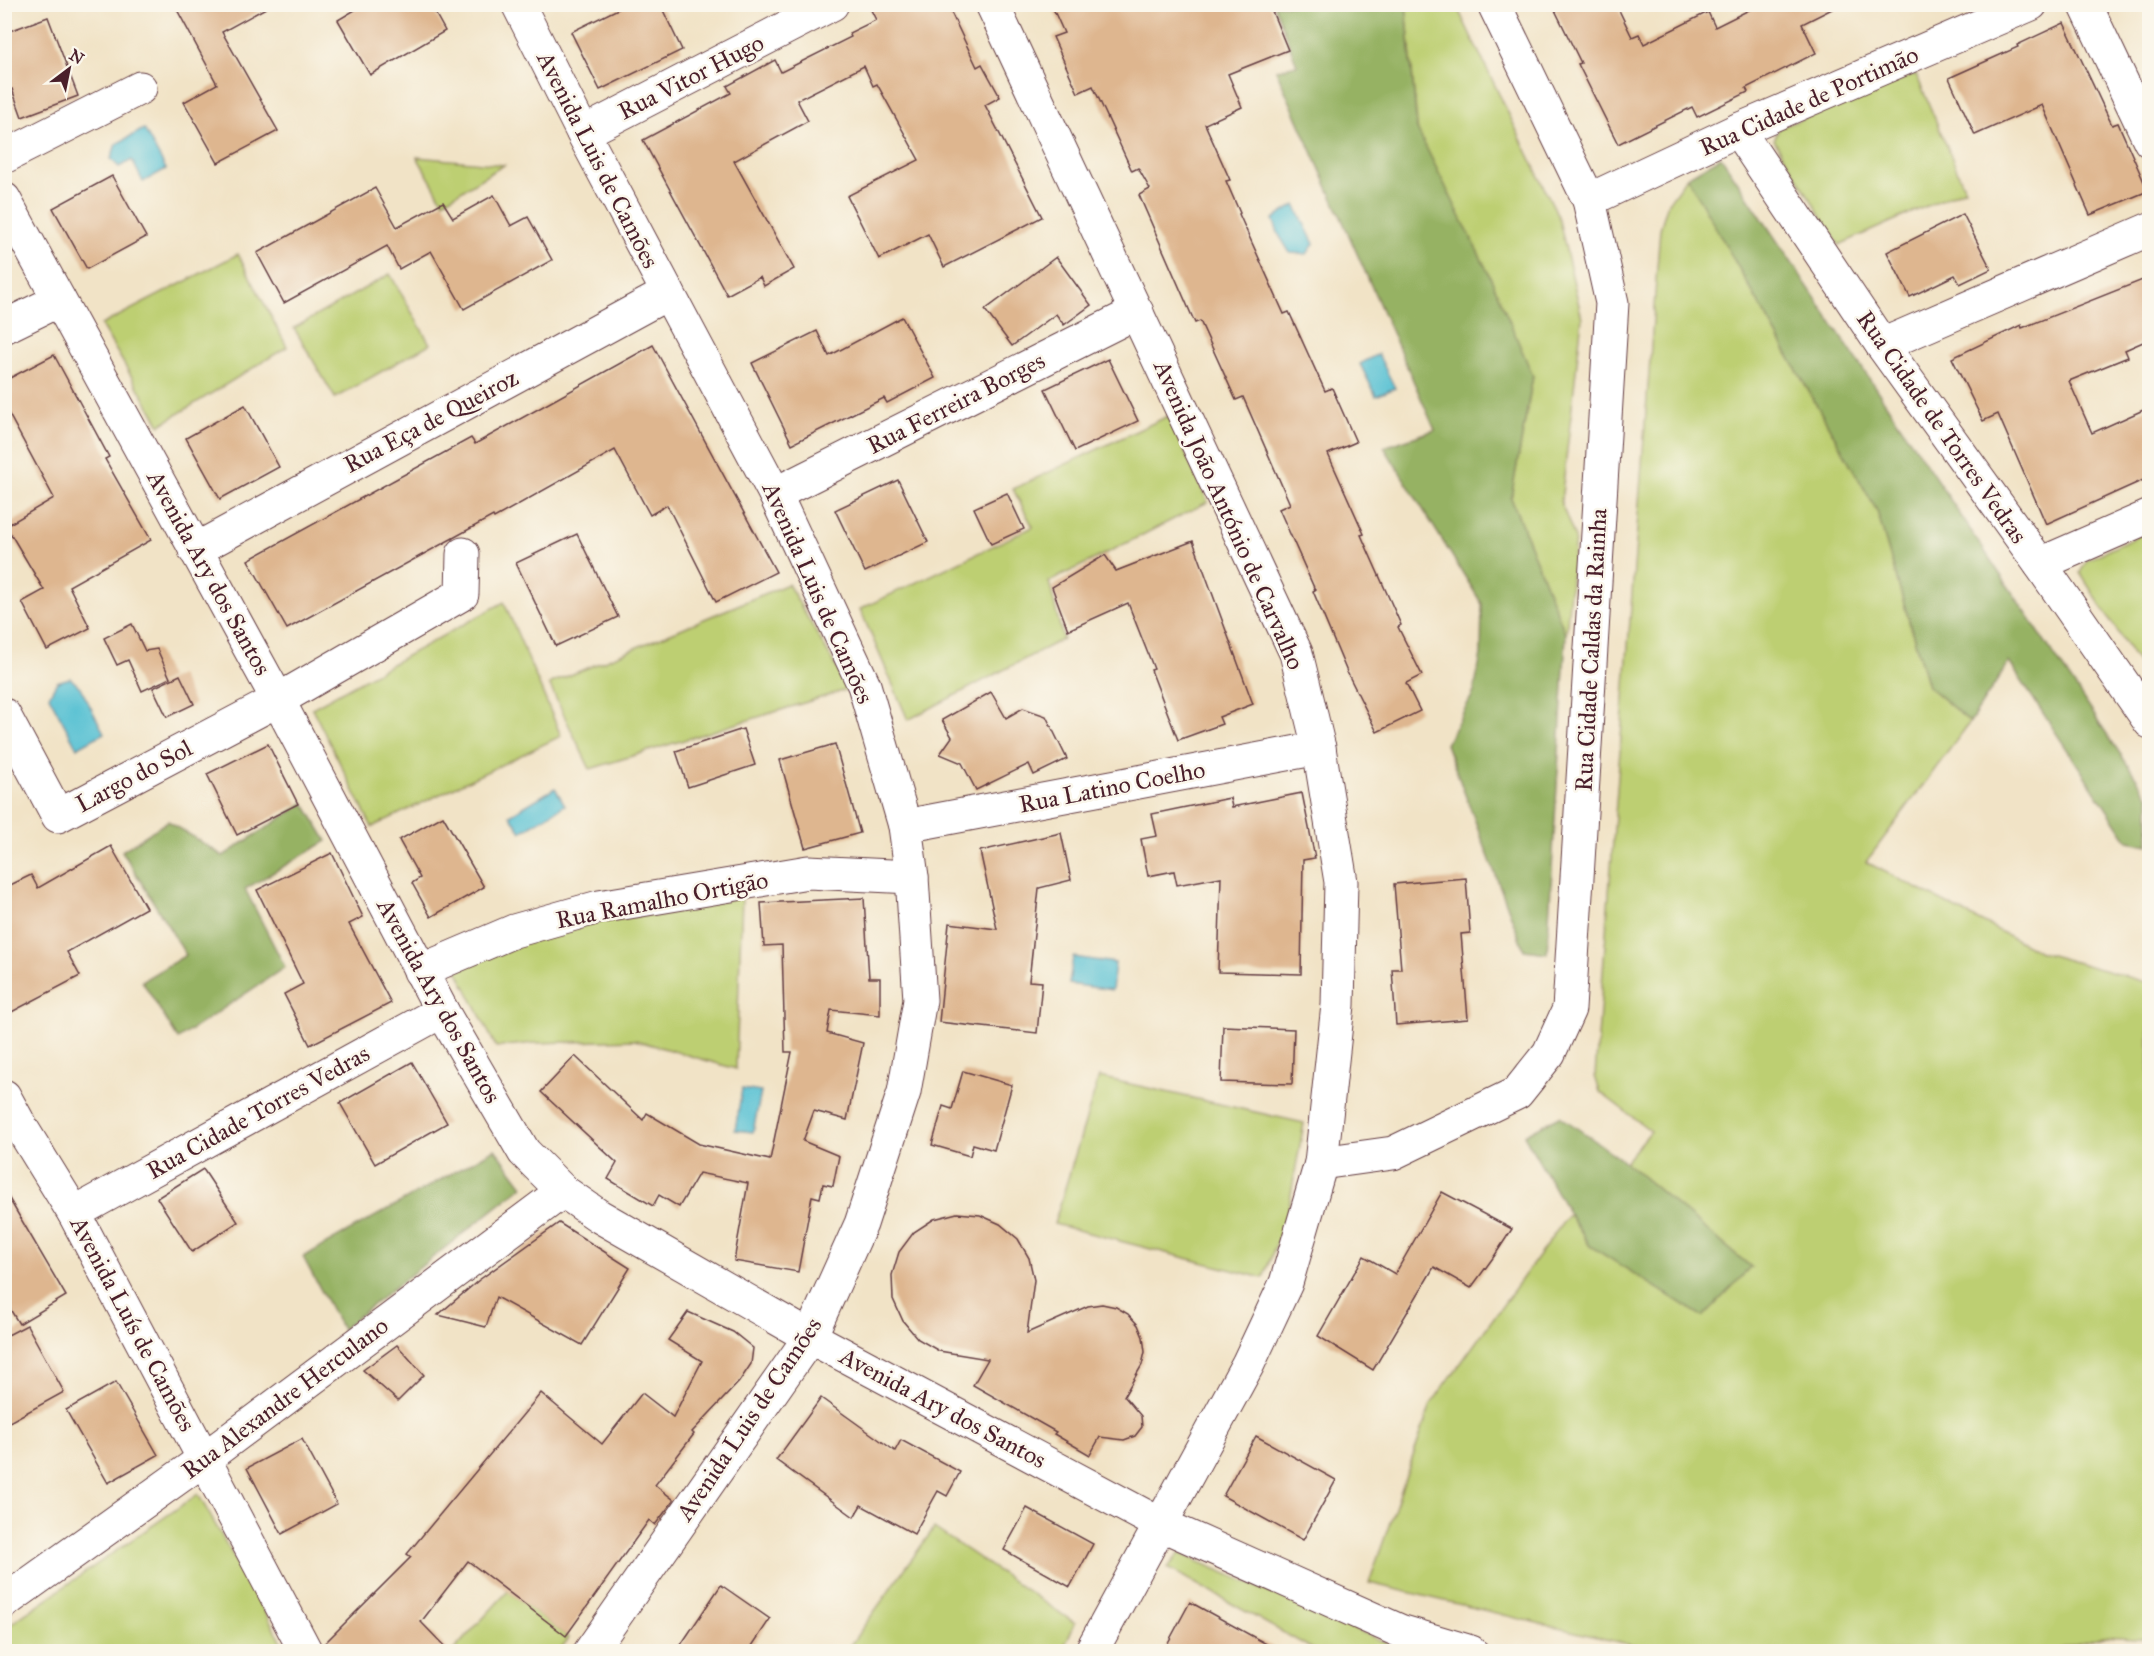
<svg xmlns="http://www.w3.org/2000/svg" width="2154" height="1656" font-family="'IM FELL Great Primer',serif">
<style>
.green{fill:#bdcf72;stroke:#84774e;stroke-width:1.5}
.forest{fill:#96b264;stroke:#706848;stroke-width:1.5}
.water{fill:#58c1d3;stroke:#51707f;stroke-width:1.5}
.building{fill:#deb68f}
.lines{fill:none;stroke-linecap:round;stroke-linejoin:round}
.minor-casing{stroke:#633c42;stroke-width:35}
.minor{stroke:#fff;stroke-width:33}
.labels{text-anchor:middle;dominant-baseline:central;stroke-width:5;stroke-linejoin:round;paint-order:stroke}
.street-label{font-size:24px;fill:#4a1f2b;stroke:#fbf7ec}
</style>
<rect width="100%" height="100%" fill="#fbf7ec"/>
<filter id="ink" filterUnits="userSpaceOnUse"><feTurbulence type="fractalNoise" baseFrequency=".0167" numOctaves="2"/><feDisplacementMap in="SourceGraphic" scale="12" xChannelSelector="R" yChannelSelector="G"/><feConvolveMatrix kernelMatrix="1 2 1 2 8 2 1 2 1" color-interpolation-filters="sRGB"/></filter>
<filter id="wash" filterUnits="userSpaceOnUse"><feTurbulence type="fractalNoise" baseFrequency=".008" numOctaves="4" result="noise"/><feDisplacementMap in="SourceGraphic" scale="24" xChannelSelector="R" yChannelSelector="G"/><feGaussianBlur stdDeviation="1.35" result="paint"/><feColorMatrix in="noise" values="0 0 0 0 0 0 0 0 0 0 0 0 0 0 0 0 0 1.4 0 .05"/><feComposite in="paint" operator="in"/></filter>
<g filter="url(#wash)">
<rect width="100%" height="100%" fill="#f1e3c6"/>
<g class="green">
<polygon points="1406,5 1456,5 1558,216 1582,318 1561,503 1575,538 1566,635 1511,498 1533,376 1418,135"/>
<polygon points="1916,74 1965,189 1839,245 1774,140 1779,128"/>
<polygon points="417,157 504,165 443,202"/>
<polygon points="1687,177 1877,511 1928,686 1970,722 1866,862 2040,952 2149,983 2149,1639 2103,1636 2048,1652 1656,1651 1369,1583 1431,1404 1569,1214 1590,1246 1751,1267 1625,1162 1651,1131 1600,1092 1595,1076 1660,229 1668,203"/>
<polygon points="238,254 287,347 160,425 101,325"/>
<polygon points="390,274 430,344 335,398 294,328"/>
<polygon points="1168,416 1208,502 1049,582 1063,639 908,720 860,609 1033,527 1013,489"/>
<polygon points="2149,531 2149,681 2080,573 2087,560"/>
<polygon points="788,584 849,689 590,769 549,684"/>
<polygon points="504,602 561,736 372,827 312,708"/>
<polygon points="742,897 736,1069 635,1040 535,1043 496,1047 455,966 528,934"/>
<polygon points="1099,1077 1304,1123 1287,1216 1263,1278 1054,1224"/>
<polygon points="198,1494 287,1651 5,1651 5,1628"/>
<polygon points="934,1528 1075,1623 1062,1651 846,1651"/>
<polygon points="1179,1553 1405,1651 1316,1651 1168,1568"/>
<polygon points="508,1591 569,1638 559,1651 452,1652"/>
</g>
<g class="forest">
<polygon points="1274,5 1406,5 1417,129 1490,276 1533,376 1511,498 1566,635 1547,953 1524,950 1446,744 1474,692 1481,654 1482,604 1384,447 1435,430 1276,70 1297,65"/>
<polygon points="1721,157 2149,797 2149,845 2128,841 2009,662 1970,722 1928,686 1877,511 1687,177"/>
<polygon points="304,803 327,841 245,889 285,967 178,1039 142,981 186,955 122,851 168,821 223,856"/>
<polygon points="1560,1116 1625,1162 1751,1267 1703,1317 1590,1246 1569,1214 1524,1135"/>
<polygon points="495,1149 523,1186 342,1329 303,1257"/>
</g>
<g class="water">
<polygon points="144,129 166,169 143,182 132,160 119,167 111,159 116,144"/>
<polygon points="1295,205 1314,244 1307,254 1290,253 1279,235 1273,219"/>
<polygon points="1378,354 1395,388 1376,396 1360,364"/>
<polygon points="70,678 80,687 104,733 77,748 49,696 57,682"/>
<polygon points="555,788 565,805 521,832 510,815"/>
<polygon points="1073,957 1115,963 1112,990 1069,984"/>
<polygon points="742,1089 761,1092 753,1132 735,1130"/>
</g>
<g id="blocks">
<g class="building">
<polygon points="174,4 273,4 222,32 278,131 218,163 184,102 217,84"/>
<polygon points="365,4 430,4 445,31 370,75 338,20"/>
<polygon points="628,4 660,4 682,50 600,90 571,32"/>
<polygon points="868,4 947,4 977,67 982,64 1000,97 985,105 1042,217 944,267 928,234 879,259 847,196 919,160 877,84 873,86 864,66 797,100 808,121 734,161 794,269 764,286 760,277 727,295 643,140 731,93 727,86 775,60 781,72 851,37 849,33 876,20"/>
<polygon points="1051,4 1269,4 1288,50 1228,74 1242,107 1205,124 1230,180 1226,181 1240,213 1239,214 1284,314 1289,312 1325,391 1332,388 1356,442 1328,454 1364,534 1361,535 1401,625 1398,627 1422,675 1406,683 1420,711 1377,732 1347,672 1313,591 1315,590 1279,509 1290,504 1243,397 1236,400 1200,321 1195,323 1139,195 1150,189 1138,168 1132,171 1093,86 1078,93 1053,37 1064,33"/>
<polygon points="1552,4 1616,4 1632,37 1639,34 1644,44 1708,12 1715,27 1761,4 1842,4 1802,24 1816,53 1746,88 1748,92 1697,117 1692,107 1618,144 1578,64 1581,63"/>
<polygon points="48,17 78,96 22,117 12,89 4,91 4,33"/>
<polygon points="2064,23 2112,125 2118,123 2148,191 2090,215 2042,105 1975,135 1949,78 2018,47 2017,45"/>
<polygon points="112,176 146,237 87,269 53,208"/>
<polygon points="375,188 397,227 443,202 453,218 494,195 511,226 528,217 552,260 464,309 431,251 399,269 387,246 284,303 257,253"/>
<polygon points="1963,214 1991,269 1960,284 1955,275 1910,297 1887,252"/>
<polygon points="1056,257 1091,305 1064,325 1056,314 1012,346 985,310"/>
<polygon points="2150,277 2150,339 2125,350 2128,357 2069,381 2092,433 2150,407 2150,477 2046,524 1998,414 1983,421 1952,358 2021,325 2022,328"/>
<polygon points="902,317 935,378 887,403 884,398 792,444 752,363 817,331 829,356"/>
<polygon points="653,345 776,572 716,602 667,505 650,515 615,450 494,518 493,516 287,629 248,560 471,438 475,444"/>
<polygon points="54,355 109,457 105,459 151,540 69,586 90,628 47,650 22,602 44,590 6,526 54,498 4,405 4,381"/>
<polygon points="1108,359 1138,421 1075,451 1045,389"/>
<polygon points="245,405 279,467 220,499 186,438"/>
<polygon points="898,480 928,542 865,572 835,510"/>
<polygon points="1007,493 1024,529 991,544 974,508"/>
<polygon points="577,534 618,617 556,646 516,563"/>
<polygon points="1193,541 1253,704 1219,717 1222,724 1178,740 1151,670 1154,669 1128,603 1068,630 1052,587 1105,555 1116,571"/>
<polygon points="132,624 145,651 157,649 170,678 142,691 128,660 117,665 104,638"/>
<polygon points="180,675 194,704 167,717 153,688"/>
<polygon points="991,692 1006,718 1023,708 1046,716 1067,759 1034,775 1029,764 976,790 962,763 940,754 952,737 942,720"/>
<polygon points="743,729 755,765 688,787 676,751"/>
<polygon points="268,744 298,804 237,835 207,774"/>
<polygon points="835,744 860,833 805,848 780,760"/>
<polygon points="1302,793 1315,858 1303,860 1301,974 1218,972 1221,877 1177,885 1174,871 1148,876 1141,839 1157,836 1152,814 1230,798 1232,807"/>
<polygon points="443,816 484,887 431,917 412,883 420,878 399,840"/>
<polygon points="1061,833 1071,880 1039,888 1029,981 1042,982 1037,1033 939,1022 949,923 997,929 980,851"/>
<polygon points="111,846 146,908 67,952 80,976 4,1016 4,888 31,875 38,888"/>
<polygon points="332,853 363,917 349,924 391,1003 310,1045 284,994 303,984 257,890"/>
<polygon points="1466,878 1470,933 1461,934 1468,1019 1396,1025 1392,969 1401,969 1394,884"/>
<polygon points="864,898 869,978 880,978 880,1015 831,1010 827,1033 863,1043 847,1120 814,1111 803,1141 839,1156 833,1186 823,1184 820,1198 812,1196 798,1272 734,1261 748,1183 699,1173 679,1207 659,1195 653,1206 608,1179 617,1163 541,1092 575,1056 643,1120 647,1113 699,1144 770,1160 792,1052 785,1052 782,945 764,946 761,903"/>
<polygon points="1223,1026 1294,1029 1292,1084 1221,1082"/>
<polygon points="412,1062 447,1123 375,1164 340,1103"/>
<polygon points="963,1071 1012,1085 994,1150 973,1144 970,1156 932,1145 943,1106 952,1109"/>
<polygon points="203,1169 238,1222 192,1252 157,1198"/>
<polygon points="4,1190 66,1296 19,1324 4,1299"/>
<polygon points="1442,1192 1512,1229 1495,1255 1471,1288 1434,1267 1373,1370 1318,1336 1364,1256 1395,1274"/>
<polygon points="957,1213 980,1215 1000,1224 1018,1239 1029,1258 1034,1280 1027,1333 1088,1306 1102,1304 1116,1307 1128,1314 1138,1325 1143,1337 1145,1352 1142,1365 1124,1396 1141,1416 1142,1427 1135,1436 1124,1440 1100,1437 1090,1455 1054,1434 1056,1432 973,1385 988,1359 939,1351 918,1339 903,1321 893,1299 892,1275 899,1252 914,1232 934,1219"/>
<polygon points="559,1223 630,1268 582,1345 496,1297 486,1327 438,1315 479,1280"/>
<polygon points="688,1312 733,1332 753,1348 751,1364 739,1382 692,1432 694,1434 655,1485 674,1500 655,1525 649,1520 566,1636 468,1561 421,1622 450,1652 325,1652 323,1645 411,1557 407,1554 541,1393 602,1444 642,1393 673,1417 702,1361 668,1340"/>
<polygon points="27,1325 64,1392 4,1425 4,1337"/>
<polygon points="397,1345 424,1375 398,1401 363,1370"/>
<polygon points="116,1382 158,1455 108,1483 66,1410"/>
<polygon points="821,1398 895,1451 901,1440 960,1472 947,1496 938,1491 914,1534 861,1505 854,1517 776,1460"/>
<polygon points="1256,1436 1336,1480 1303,1540 1223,1496"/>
<polygon points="302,1439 337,1504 282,1534 247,1468"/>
<polygon points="1027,1508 1093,1544 1070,1587 1004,1550"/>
<polygon points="721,1585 770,1619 748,1652 676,1652"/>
<polygon points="1190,1602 1281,1652 1163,1652"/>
</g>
</g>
</g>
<g filter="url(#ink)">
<use href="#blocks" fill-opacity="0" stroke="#633c42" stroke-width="1.5"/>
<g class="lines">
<defs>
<g id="minor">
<polyline points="518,4 583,133 775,494 864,685 905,826 912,877 920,1000 904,1092 861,1224 810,1337 590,1652"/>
<polyline points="992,4 1296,653 1319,748 1341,882 1338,1005 1321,1163 1286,1283 1248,1364 1091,1652"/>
<polyline points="2085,4 2150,141"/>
<polyline points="1738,130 1882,345 2040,564 2150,722"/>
<polyline points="583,133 832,4"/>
<polyline points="4,157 140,88"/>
<polyline points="4,199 278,700 442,1011 524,1152 563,1191 599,1216 810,1337 1160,1524 1400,1631 1471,1652"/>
<polyline points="1589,200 1738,130 2031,4"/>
<polyline points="4,327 59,300"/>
<polyline points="1882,345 2150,229"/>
<polyline points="775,494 1137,312"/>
<polyline points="195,550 668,293"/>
<polyline points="2040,564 2150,516"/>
<polyline points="4,715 58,816 278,700 462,594 463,554"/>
<polyline points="905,826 1319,748"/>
<polyline points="420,971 514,931 599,907 808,872 912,877"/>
<polyline points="4,1096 21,1127 74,1213 306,1652"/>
<polyline points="1321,1163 1393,1153 1517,1093 1549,1053 1569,1009 1612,303 1589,200 1494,4"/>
<polyline points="74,1213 442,1011"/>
<polyline points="4,1602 204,1459 563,1191"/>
</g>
</defs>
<use href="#minor" class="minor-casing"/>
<use href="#minor" class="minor"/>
</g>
</g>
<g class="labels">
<g class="street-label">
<text transform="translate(691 77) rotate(-27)">Rua Vitor Hugo</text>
<text transform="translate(1809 101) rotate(-24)">Rua Cidade de Portimão</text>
<text transform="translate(598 160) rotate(63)">Avenida Luis de Camões</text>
<text transform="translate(956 403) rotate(-27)">Rua Ferreira Borges</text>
<text transform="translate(431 421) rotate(-28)">Rua Eça de Queiroz</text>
<text transform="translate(1942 427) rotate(55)">Rua Cidade de Torres Vedras</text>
<text transform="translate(1229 515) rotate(66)">Avenida João António de Carvalho</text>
<text transform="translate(209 573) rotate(61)">Avenida Ary dos Santos</text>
<text transform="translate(818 593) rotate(66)">Avenida Luis de Camões</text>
<text transform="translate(1591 650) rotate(-87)">Rua Cidade Caldas da Rainha</text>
<text transform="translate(134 776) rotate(-28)">Largo do Sol</text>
<text transform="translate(1112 787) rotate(-11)">Rua Latino Coelho</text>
<text transform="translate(662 900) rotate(-11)">Rua Ramalho Ortigão</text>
<text transform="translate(439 1001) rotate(61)">Avenida Ary dos Santos</text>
<text transform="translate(258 1112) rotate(-29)">Rua Cidade Torres Vedras</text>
<text transform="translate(133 1324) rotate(62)">Avenida Luís de Camões</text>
<text transform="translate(285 1398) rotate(-37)">Rua Alexandre Herculano</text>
<text transform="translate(943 1408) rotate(28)">Avenida Ary dos Santos</text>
<text transform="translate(749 1419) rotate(-56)">Avenida Luis de Camões</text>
</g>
</g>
<rect width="2154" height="1656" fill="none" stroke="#fbf7ec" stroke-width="24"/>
<g transform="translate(69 69) rotate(32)" stroke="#fbf7ec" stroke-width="4.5" paint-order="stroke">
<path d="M0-4.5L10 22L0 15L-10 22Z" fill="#4a1f2b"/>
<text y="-9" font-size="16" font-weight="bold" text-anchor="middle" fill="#4a1f2b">N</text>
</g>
</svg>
